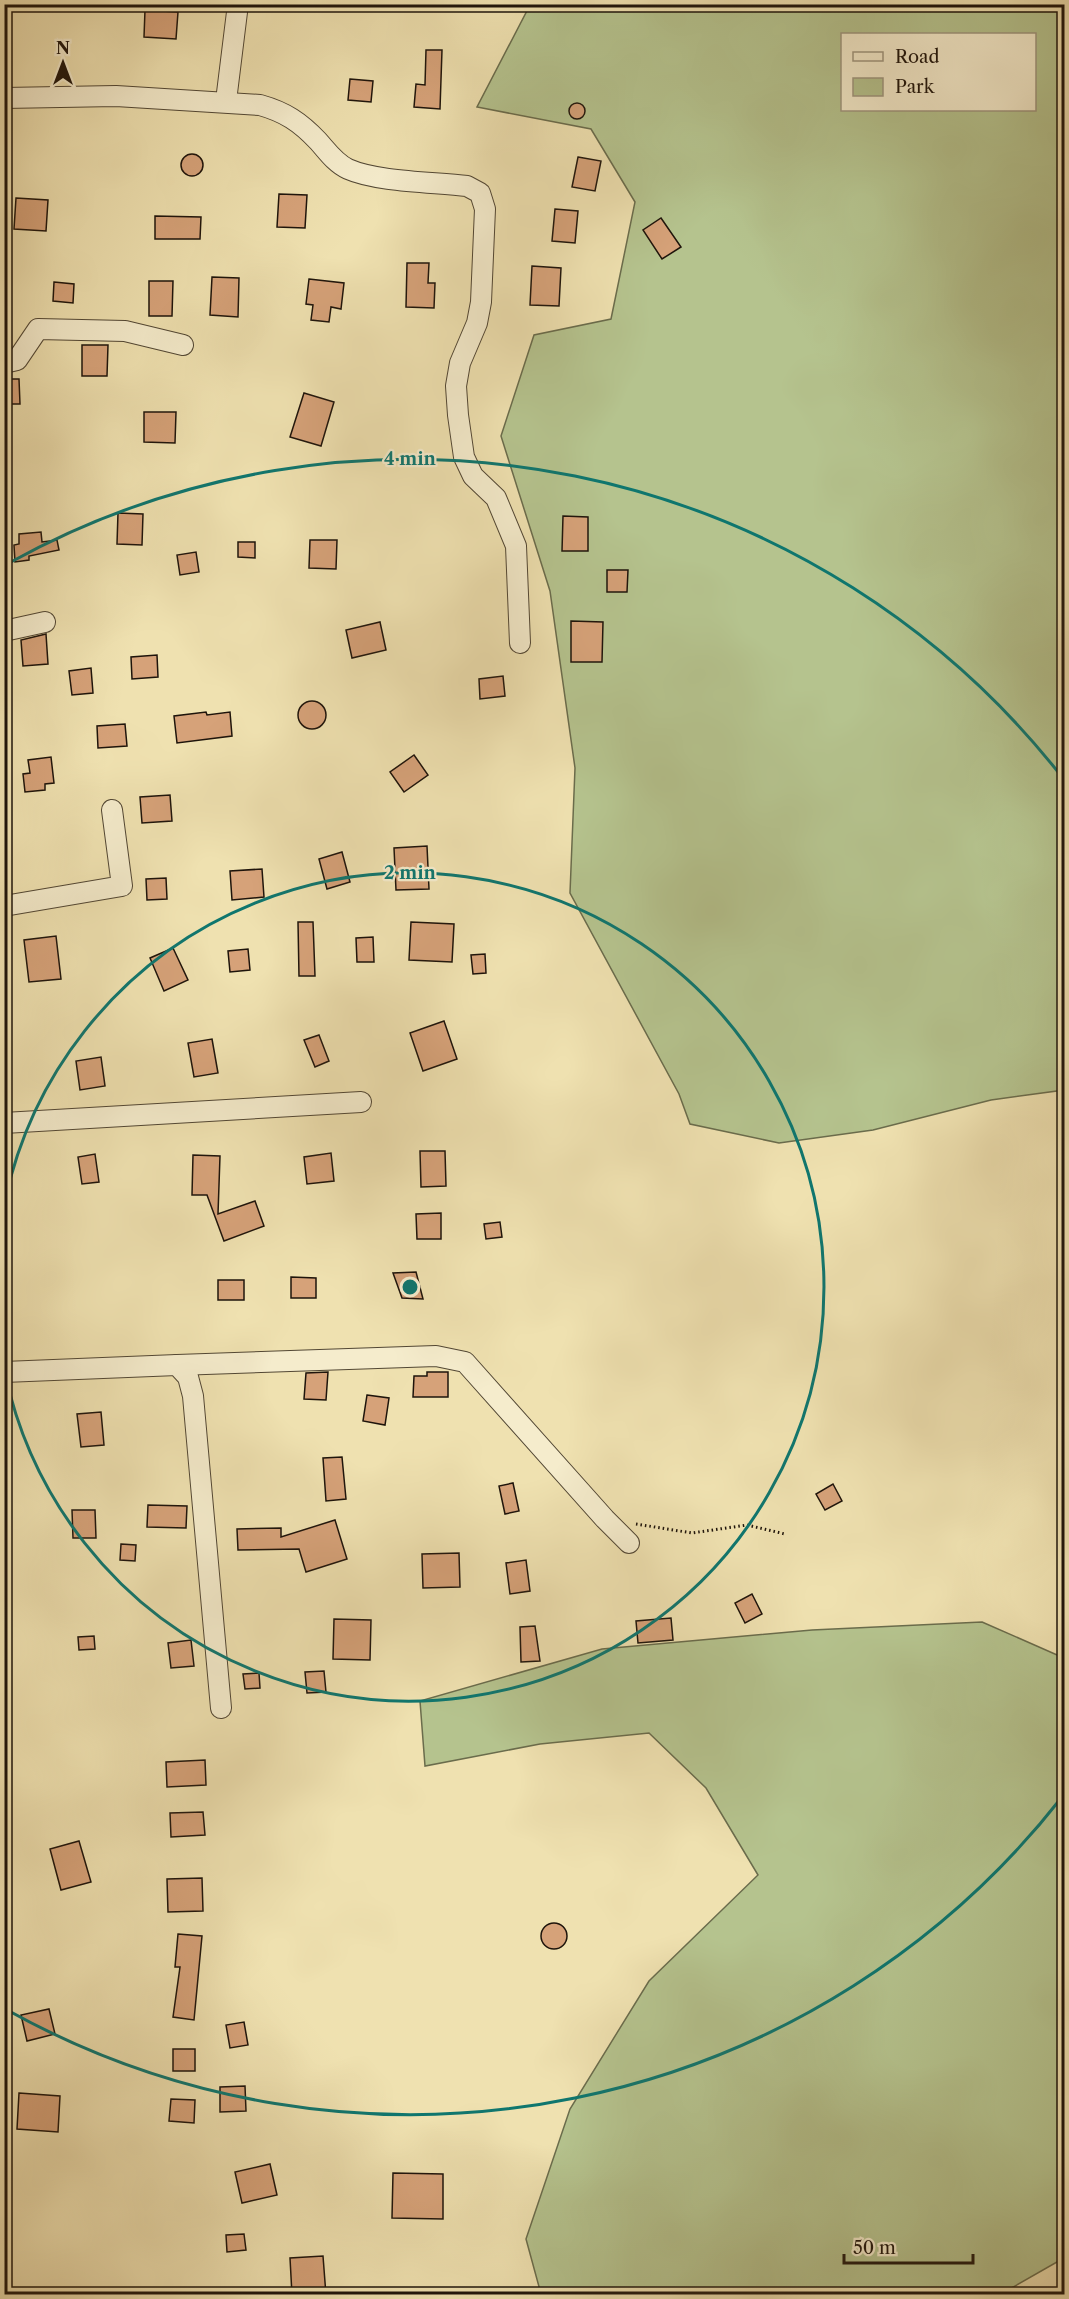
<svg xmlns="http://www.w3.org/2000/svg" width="1069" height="2299" font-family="'Libre Caslon Text',serif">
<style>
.green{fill:#b5c38e;stroke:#6a6c4c;stroke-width:1.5;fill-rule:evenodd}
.building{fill:#d6a279;stroke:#1e140b;stroke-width:1.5}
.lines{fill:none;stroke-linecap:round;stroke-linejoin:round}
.minor-casing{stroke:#524734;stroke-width:22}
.path{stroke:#1e140b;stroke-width:3;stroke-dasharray:1.5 3;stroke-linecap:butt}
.minor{stroke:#f5eccc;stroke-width:20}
.ring{fill:none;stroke:#0f766e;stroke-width:3}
.centre{fill:#0f766e;stroke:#f5eccc;stroke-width:3}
.ring-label{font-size:18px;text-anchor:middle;font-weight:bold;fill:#0f766e;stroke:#f5eccc;stroke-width:4.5;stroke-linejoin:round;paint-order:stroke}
</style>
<rect width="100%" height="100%" fill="#efe1b0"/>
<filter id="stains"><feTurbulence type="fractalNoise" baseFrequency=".00333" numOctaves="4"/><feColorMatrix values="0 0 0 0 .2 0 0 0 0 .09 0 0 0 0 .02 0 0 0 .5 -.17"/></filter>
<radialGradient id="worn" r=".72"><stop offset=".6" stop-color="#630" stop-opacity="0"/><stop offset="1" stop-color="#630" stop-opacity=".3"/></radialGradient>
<g class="green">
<path d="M530 5H1064V1090L991 1100 873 1130 779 1143 690 1124 679 1094 570 893 575 768 550 591 501 436 534 335 611 319 635 202 591 129 477 107ZM842 34H1034V110H842Z"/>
<polygon points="982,1622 1064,1658 1064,2258 1001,2294 541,2294 526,2239 570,2109 649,1981 758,1875 706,1788 649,1733 540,1744 425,1766 420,1701 602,1649 812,1630"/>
</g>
<g class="building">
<polygon points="145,10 178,12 176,39 144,37"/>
<polygon points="426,50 442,50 440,109 414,107 416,84 425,85"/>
<polygon points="350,79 373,81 371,102 348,100"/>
<circle cx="577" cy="111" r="8"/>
<circle cx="192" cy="165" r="11"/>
<polygon points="578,157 601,161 595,191 572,187"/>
<polygon points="279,194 307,195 305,228 277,227"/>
<polygon points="16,198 48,200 46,231 14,229"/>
<polygon points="555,209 578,211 575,243 552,241"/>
<polygon points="155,216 201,217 200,239 155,239"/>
<polygon points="661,218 681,247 662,259 643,230"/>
<polygon points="407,263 429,263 428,283 435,283 434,308 406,307"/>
<polygon points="532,266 561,268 559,306 530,305"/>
<polygon points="212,277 239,278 238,317 210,315"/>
<polygon points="309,279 344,283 341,309 331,307 329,322 311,320 313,305 306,304"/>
<polygon points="149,281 173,281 172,316 149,316"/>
<polygon points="54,282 74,284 73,303 53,301"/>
<polygon points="82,345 108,345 107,376 82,376"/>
<polygon points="4,379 19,379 20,404 4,404"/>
<polygon points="304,393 334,402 321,446 290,437"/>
<polygon points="144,412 176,412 175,443 144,442"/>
<polygon points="118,513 143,514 142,545 117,544"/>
<polygon points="563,516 588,517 588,551 562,551"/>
<polygon points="41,532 42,542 57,540 59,550 29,556 29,560 15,562 14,545 19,544 19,534"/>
<polygon points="310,540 337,540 336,569 309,568"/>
<polygon points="238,542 255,542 255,558 238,557"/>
<polygon points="196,552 199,572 180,575 177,555"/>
<polygon points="607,570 628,570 627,592 607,592"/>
<polygon points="571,621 603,622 602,662 571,662"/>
<polygon points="380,622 386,650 352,658 346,630"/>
<polygon points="46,634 48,664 23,666 21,640"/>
<polygon points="157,655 158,677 132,679 131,657"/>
<polygon points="91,668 93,693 72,695 69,671"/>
<polygon points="503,676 505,696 480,699 479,679"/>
<circle cx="312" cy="715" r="14"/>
<polygon points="206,712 207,715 230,712 232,736 177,743 174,716"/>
<polygon points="125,724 127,746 98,748 97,726"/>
<polygon points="414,755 428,775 404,792 390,772"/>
<polygon points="51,757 54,783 45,784 45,790 25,792 23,774 30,773 28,760"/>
<polygon points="170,795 172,821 142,823 140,797"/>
<polygon points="427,846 429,889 396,890 394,848"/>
<polygon points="342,852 350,882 327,889 319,859"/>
<polygon points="262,869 264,897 232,900 230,871"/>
<polygon points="166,878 167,899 147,900 146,879"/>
<polygon points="298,922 313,922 315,976 299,976"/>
<polygon points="411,922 454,924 452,962 409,960"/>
<polygon points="56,936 61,979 29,982 24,940"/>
<polygon points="373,937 374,962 357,962 356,938"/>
<polygon points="173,948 188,980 164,991 150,958"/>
<polygon points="248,949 250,970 230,972 228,951"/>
<polygon points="485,954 486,973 473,974 471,955"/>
<polygon points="444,1021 457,1059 423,1071 410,1033"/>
<polygon points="319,1035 329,1061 315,1067 304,1040"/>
<polygon points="212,1039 218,1073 194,1077 188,1043"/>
<polygon points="101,1057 105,1086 80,1090 76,1061"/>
<polygon points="420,1151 445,1151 446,1186 421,1187"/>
<polygon points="331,1153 334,1181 307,1184 304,1157"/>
<polygon points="95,1154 99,1182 82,1184 78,1157"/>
<polygon points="193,1155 220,1156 218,1214 255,1201 264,1226 224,1241 207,1195 192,1195"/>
<polygon points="441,1213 441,1239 417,1239 416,1214"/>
<polygon points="500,1222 502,1237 486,1239 484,1224"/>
<polygon points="416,1272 423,1299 402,1298 393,1273"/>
<polygon points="291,1277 316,1278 316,1298 291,1298"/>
<rect x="218" y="1280" width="26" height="20"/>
<polygon points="328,1372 326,1400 304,1399 306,1373"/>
<polygon points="427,1372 448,1372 448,1397 413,1397 414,1376 427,1376"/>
<polygon points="367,1395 389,1398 385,1425 363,1421"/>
<polygon points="101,1412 104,1445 81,1447 77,1414"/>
<polygon points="342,1457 346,1499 326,1501 323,1458"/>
<polygon points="513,1483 519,1511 505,1514 499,1486"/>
<polygon points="833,1484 842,1501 825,1510 816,1494"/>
<polygon points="148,1505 187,1506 186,1528 147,1527"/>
<polygon points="72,1510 95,1510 96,1538 73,1538"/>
<polygon points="335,1520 347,1559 306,1572 299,1549 238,1550 237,1529 281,1528 281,1537"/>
<polygon points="121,1544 136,1545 135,1561 120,1560"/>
<polygon points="459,1553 460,1587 423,1588 422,1554"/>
<polygon points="526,1560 530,1591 510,1594 506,1563"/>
<polygon points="752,1594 762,1614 745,1623 735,1603"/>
<polygon points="671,1618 673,1640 638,1643 636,1621"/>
<polygon points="334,1619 371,1620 370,1660 333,1659"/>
<polygon points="535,1626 540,1661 521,1662 520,1627"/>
<polygon points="94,1636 95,1649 79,1650 78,1637"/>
<polygon points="191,1640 194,1666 171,1668 168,1643"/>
<polygon points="324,1671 326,1692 307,1693 305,1672"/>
<polygon points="259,1673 260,1688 245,1689 243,1674"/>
<polygon points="205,1760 206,1785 167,1787 166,1762"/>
<polygon points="203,1812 205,1835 171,1837 170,1813"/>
<polygon points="79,1841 91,1882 61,1890 50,1849"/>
<polygon points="202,1878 203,1911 168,1912 167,1879"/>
<circle cx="554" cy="1936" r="13"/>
<polygon points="178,1934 202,1936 194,2020 173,2017 180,1967 175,1967"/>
<polygon points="49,2009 55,2034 27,2041 21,2015"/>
<polygon points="244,2022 248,2045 230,2048 226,2025"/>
<rect x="173" y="2049" width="22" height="22"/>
<polygon points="245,2086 246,2111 220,2112 220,2087"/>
<polygon points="19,2093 60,2096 58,2132 17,2129"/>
<polygon points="171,2099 195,2100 194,2123 169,2121"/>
<polygon points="270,2164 277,2195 242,2203 235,2172"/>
<polygon points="393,2173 443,2174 443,2219 392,2218"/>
<polygon points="244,2234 246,2250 227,2252 226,2235"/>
<polygon points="323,2256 326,2295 292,2295 290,2258"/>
</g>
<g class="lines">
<defs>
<g id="minor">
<path d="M4 98 116 96 260 105C285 112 300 122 318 141 327 151 335 163 348 169 377 182 434 182 467 186L480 193 485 209 481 302 477 323 460 363 456 386 458 415 464 457 473 476 496 498 516 546 520 643"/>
<polyline points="226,101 238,4"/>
<polyline points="4,363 17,360 38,329 125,331 183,345"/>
<polyline points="4,631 45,622"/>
<polyline points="4,906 122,886 112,810"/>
<polyline points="4,1123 361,1102"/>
<polyline points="177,1365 436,1356 465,1362 605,1519 629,1543"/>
<polyline points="4,1372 177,1365 188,1377 193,1396 221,1708"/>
</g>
</defs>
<use href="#minor" class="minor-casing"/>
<polyline class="path" points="636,1524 692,1533 747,1525 785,1534"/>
<use href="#minor" class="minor"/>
</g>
<g class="ring">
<path d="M5 1201A414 414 0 1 1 5 1373"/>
<path d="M1062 1797A828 828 0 0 1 9 2011M9 563A828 828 0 0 1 1062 777"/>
</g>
<circle cx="410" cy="1287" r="9" class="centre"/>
<g class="ring-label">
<text x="410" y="465">4 min</text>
<text x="410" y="879">2 min</text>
</g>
<rect width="1069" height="2299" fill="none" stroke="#efe1b0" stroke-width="24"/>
<rect x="6" y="6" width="1057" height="2287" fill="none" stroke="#1e140b" stroke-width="3"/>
<rect x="12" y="12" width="1045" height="2275" fill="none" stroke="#1e140b" stroke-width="1.5"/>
<rect x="841" y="33" width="195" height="78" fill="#f5eccc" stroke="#9f967f" stroke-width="1.5"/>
<rect x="853" y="52" width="30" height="9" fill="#f5eccc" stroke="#9f967f" stroke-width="1.5"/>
<text x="895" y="63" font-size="18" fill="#1e140b">Road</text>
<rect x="853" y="78" width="30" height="18" fill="#b5c38e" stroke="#9f967f" stroke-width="1.5"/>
<text x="895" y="93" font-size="18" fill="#1e140b">Park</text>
<g transform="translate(63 63)" stroke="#f5eccc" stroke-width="4.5" paint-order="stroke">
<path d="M0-4.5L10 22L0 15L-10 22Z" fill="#1e140b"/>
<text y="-9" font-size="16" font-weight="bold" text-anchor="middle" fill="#1e140b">N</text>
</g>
<path d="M844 2254v9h129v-9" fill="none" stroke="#1e140b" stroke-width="3"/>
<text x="853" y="2254" font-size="18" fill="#1e140b" stroke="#f5eccc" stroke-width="4.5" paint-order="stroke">50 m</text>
<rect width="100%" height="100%" filter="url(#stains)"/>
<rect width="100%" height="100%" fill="url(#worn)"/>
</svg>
